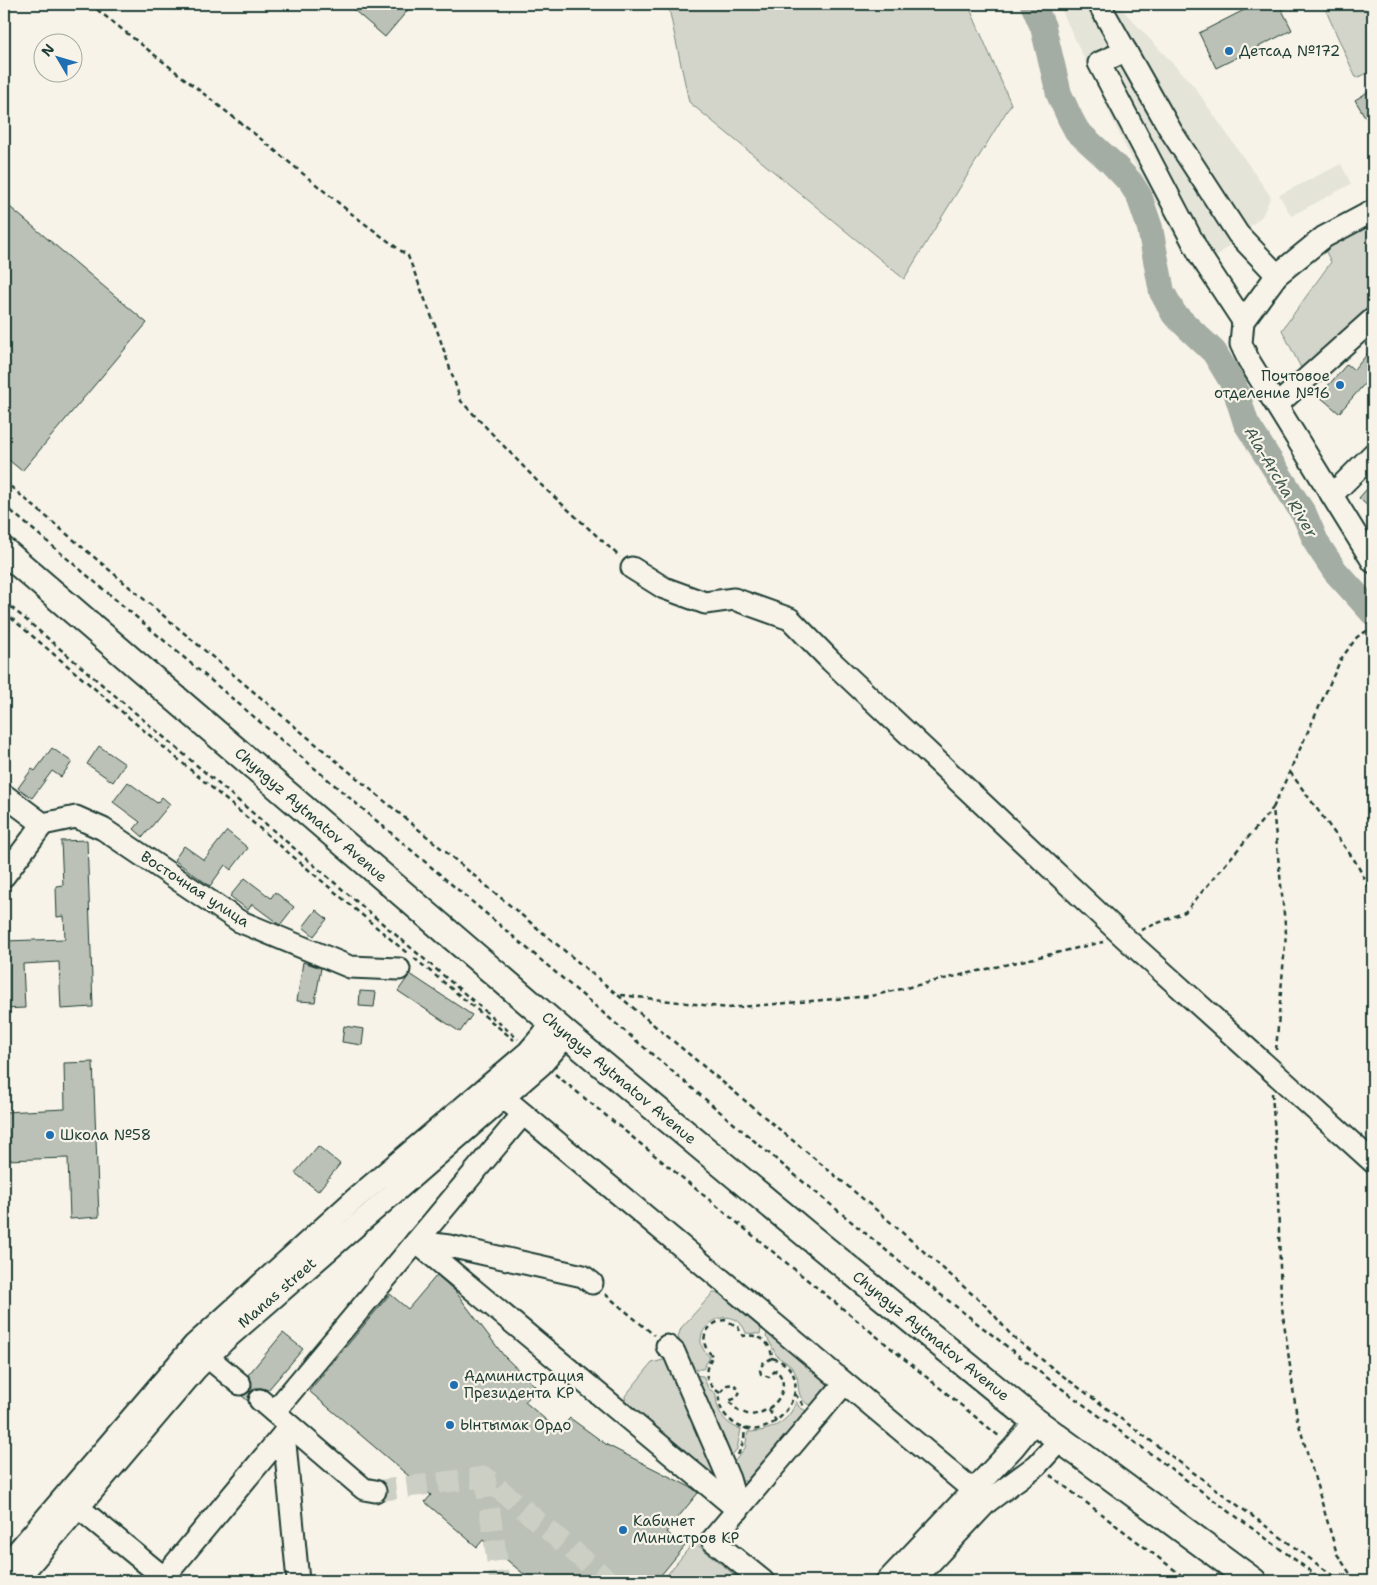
<svg xmlns="http://www.w3.org/2000/svg" width="1377" height="1585" font-family="'Shantell Sans',sans-serif">
<style>
.built{fill:#e5e4d9}
.green{fill:#d3d5ca;stroke:#79897f}
.lines{fill:none;stroke-linecap:round;stroke-linejoin:round}
.river{stroke:#a4ada3;stroke-width:26}
.building{fill:#bbc1b6;stroke:#1f3d34}
.minor-tunnel{stroke:#cccfc4;stroke-width:21;stroke-dasharray:21 11;stroke-linecap:butt}
.minor-casing{stroke:#1f3d34;stroke-width:25}
.major-casing{stroke:#1f3d34;stroke-width:30}
.path{stroke:#1f3d34;stroke-width:2.5;stroke-dasharray:5 4;stroke-linecap:butt}
.minor{stroke:#f7f3e8;stroke-width:21}
.major{stroke:#f7f3e8;stroke-width:26}
.poi-dot{fill:#1f6fb2;stroke:#f7f3e8;stroke-width:2}
.labels{text-anchor:middle;dominant-baseline:central;stroke-width:4.5;stroke-linejoin:round;paint-order:stroke}
.poi-label{font-size:15px;fill:#1f3d34;stroke:#f7f3e8;text-anchor:start}
.street-label{font-size:15px;fill:#1f3d34;stroke:#f7f3e8}
.water-label{font-size:16px;font-style:italic;fill:#405950;stroke:#f7f3e8}
</style>
<rect width="100%" height="100%" fill="#f7f3e8"/>
<filter id="ink" filterUnits="userSpaceOnUse"><feTurbulence type="fractalNoise" baseFrequency=".02" numOctaves="2"/><feDisplacementMap in="SourceGraphic" scale="10" xChannelSelector="R" yChannelSelector="G"/><feConvolveMatrix kernelMatrix="1 2 1 2 8 2 1 2 1" color-interpolation-filters="sRGB"/></filter>
<g filter="url(#ink)">
<g class="built">
<polygon points="1067,4 1117,4 1193,85 1271,197 1262,216 1196,275 1125,146 1060,7"/>
<polygon points="1341,164 1351,184 1291,216 1279,195"/>
</g>
<g class="green">
<polygon points="668,4 968,4 1011,104 904,279 689,102"/>
<polygon points="1323,4 1373,4 1373,71 1356,78"/>
<polygon points="1373,219 1373,310 1303,372 1282,330 1331,262 1323,246"/>
<path d="M713 1293H722L762 1325 760 1334 746 1333C733 1296 680 1333 710 1357L703 1369H690L678 1337 681 1328Z"/>
<path d="M768 1329 826 1380 829 1388 814 1408C790 1396 804 1384 793 1369 789 1363 783 1361 778 1357 774 1353 771 1342 766 1337Z"/>
<polygon points="663,1360 667,1361 719,1481 626,1406 625,1396 652,1363"/>
<path d="M692 1375 703 1376 708 1388 716 1394C716 1411 725 1425 741 1429L737 1449 728 1460Z"/>
<path d="M796 1401 799 1407 810 1413 748 1482 739 1480 731 1466 745 1448 748 1432C768 1432 790 1423 796 1401Z"/>
<polygon points="694,1542 742,1581 662,1581"/>
</g>
<g class="lines">
<polyline class="river" points="1033,4 1043,27 1059,94 1070,118 1077,131 1112,163 1130,182 1139,196 1150,228 1162,292 1174,314 1214,352 1234,385 1246,423 1305,516 1317,544 1335,571 1373,613"/>
</g>
<g class="building">
<polygon points="347,4 413,4 385,37"/>
<polygon points="1248,4 1279,4 1292,30 1216,68 1199,33 1250,7"/>
<polygon points="1373,89 1373,130 1355,100"/>
<polygon points="4,202 147,323 22,471 4,456"/>
<polygon points="1373,347 1373,387 1367,381 1339,413 1319,396 1347,364 1354,370"/>
<polygon points="1373,482 1373,511 1359,498"/>
<polygon points="99,746 125,764 113,782 87,764"/>
<polygon points="52,748 72,762 61,777 52,771 32,798 18,788 32,769 35,771"/>
<polygon points="128,782 157,803 162,797 170,804 143,837 134,829 140,822 113,802"/>
<polygon points="227,831 248,848 231,870 225,865 210,886 174,860 184,846 204,860"/>
<polygon points="87,840 93,1007 61,1009 59,962 23,964 25,1008 4,1009 4,941 65,939 64,916 57,917 56,886 63,885 61,841"/>
<polygon points="245,878 271,898 275,892 294,907 280,925 252,904 248,910 230,896"/>
<polygon points="316,910 327,919 314,936 303,927"/>
<polygon points="303,962 321,968 315,1002 297,1001"/>
<polygon points="410,974 472,1015 460,1032 398,991"/>
<polygon points="360,991 376,992 374,1007 359,1006"/>
<polygon points="344,1026 364,1029 362,1045 342,1042"/>
<polygon points="93,1062 99,1217 70,1219 68,1158 4,1160 4,1112 65,1109 64,1063"/>
<polygon points="318,1146 340,1164 318,1191 295,1173"/>
<polygon points="437,1275 455,1291 504,1356 537,1388 525,1402 559,1431 570,1418 607,1445 692,1488 698,1493 666,1532 685,1546 656,1581 532,1581 483,1540 477,1547 425,1502 431,1495 309,1391 390,1294 408,1309"/>
<polygon points="283,1333 303,1349 268,1390 262,1388 255,1388 250,1392 248,1401 242,1396 249,1392 252,1387 248,1375"/>
</g>
<g class="lines">
<g class="minor-tunnel">
<polyline points="485,1477 500,1581"/>
<polyline points="375,1491 485,1477 609,1581"/>
</g>
<defs>
<g id="minor">
<polyline points="1099,4 1171,131 1238,234 1277,275"/>
<polyline points="1126,51 1099,63 1201,257 1243,321"/>
<polyline points="1373,211 1324,237 1277,275 1243,321 1241,344 1249,361 1373,562"/>
<polyline points="1278,404 1373,319"/>
<polyline points="1332,495 1373,454"/>
<polyline points="632,568 664,588 705,603 734,599 790,619 831,661 1124,937 1373,1162"/>
<polyline points="4,795 43,824 76,817 103,829 239,921 350,967 399,969"/>
<polyline points="4,876 43,824"/>
<polyline points="503,1097 987,1502"/>
<polyline points="416,1242 738,1510"/>
<polyline points="417,1242 449,1246 583,1276 592,1283"/>
<polyline points="667,1346 674,1352 729,1479 738,1510"/>
<polyline points="198,1349 240,1384"/>
<polyline points="260,1400 364,1489 375,1491"/>
<polyline points="274,1412 523,1114"/>
<polyline points="284,1433 298,1581"/>
<polyline points="79,1508 168,1581"/>
<polyline points="4,1567 194,1345 355,1199 528,1052 553,1023"/>
<polyline points="16,1581 196,1369 225,1340 542,1064 567,1035"/>
<polyline points="161,1581 290,1426"/>
<polyline points="763,1581 712,1540 844,1384"/>
<polyline points="887,1581 1014,1447 1035,1421"/>
<polyline points="913,1581 987,1502 1037,1465 1060,1440"/>
</g>
<polyline id="major" points="4,551 567,1035 806,1234 1035,1421 1253,1581"/>
</defs>
<use href="#minor" class="minor-casing"/>
<use href="#major" class="major-casing"/>
<g class="path">
<polyline points="90,4 256,135 352,214 408,256 438,333 461,401 540,484 620,557"/>
<polyline points="4,481 293,725 880,1213 988,1308 1011,1335 1055,1370 1340,1581"/>
<polyline points="4,505 784,1166 922,1280 1046,1377 1324,1581"/>
<polyline points="4,601 518,1039"/>
<polyline points="4,612 407,953"/>
<polyline points="1290,772 1355,861 1373,894"/>
<polyline points="1141,930 1185,912 1273,808"/>
<polyline points="414,958 514,1040"/>
<polyline points="621,995 728,1008 871,996 1103,942"/>
<polyline points="1276,1050 1286,933 1273,808 1341,659 1357,637 1373,627"/>
<polyline points="555,1074 1000,1437"/>
<polyline points="1272,1093 1277,1164 1281,1300 1297,1418 1337,1554 1355,1581"/>
<polyline points="605,1294 654,1335"/>
<path d="M772 1358C829 1374 769 1460 728 1418 721 1411 717 1402 720 1393L727 1385 734 1384 740 1391 737 1398 728 1401 739 1411 750 1415C771 1414 795 1389 776 1370L769 1377 761 1374 760 1370 763 1363Z"/>
<path d="M720 1393C705 1383 702 1371 713 1356 696 1343 706 1322 725 1320L737 1326 743 1336C759 1333 771 1342 772 1358"/>
<polyline points="795,1394 804,1406"/>
<polyline points="769,1410 776,1421"/>
<polyline points="738,1455 744,1440 745,1428"/>
<polyline points="1050,1475 1189,1581"/>
</g>
<use href="#minor" class="minor"/>
<use href="#major" class="major"/>
</g>
</g>
<g class="poi-dot">
<circle cx="1229" cy="51" r="5"/>
<circle cx="1340" cy="385" r="5"/>
<circle cx="50" cy="1135" r="5"/>
<circle cx="454" cy="1385" r="5"/>
<circle cx="450" cy="1425" r="5"/>
<circle cx="623" cy="1530" r="5"/>
</g>
<g class="labels">
<g class="poi-label">
<text x="1239" y="51">Детсад №172</text>
<text x="1330" y="376" text-anchor="end">Почтовое<tspan x="1330" dy="17">отделение №16</tspan></text>
<text x="60" y="1135">Школа №58</text>
<text x="464" y="1376">Администрация<tspan x="464" dy="17">Президента КР</tspan></text>
<text x="460" y="1425">Ынтымак Ордо</text>
<text x="633" y="1521">Кабинет<tspan x="633" dy="17">Министров КР</tspan></text>
</g>
<g class="street-label">
<text transform="translate(311 815) rotate(41)">Chyngyz Aytmatov Avenue</text>
<text transform="translate(195 889) rotate(33)">Восточная улица</text>
<text transform="translate(619 1078) rotate(40)">Chyngyz Aytmatov Avenue</text>
<text transform="translate(277 1293) rotate(-41)">Manas street</text>
<text transform="translate(931 1336) rotate(39)">Chyngyz Aytmatov Avenue</text>
</g>
<g class="water-label">
<text transform="translate(1281 482) rotate(59)">Ala-Archa River</text>
</g>
</g>
<rect width="1377" height="1585" fill="none" stroke="#f7f3e8" stroke-width="20"/>
<rect x="10" y="10" width="1357" height="1565" fill="none" stroke="#1f3d34" stroke-width="2" filter="url(#ink)"/>
<g transform="translate(58 58) rotate(308)"><circle r="24" fill="#f7f3e8" stroke="#a1aaa0"/>
<path d="M0-4L9 19L0 12L-9 19Z" fill="#1f6fb2"/>
<text y="-8" font-size="14" font-weight="bold" text-anchor="middle" fill="#1f3d34">N</text>
</g>
</svg>
